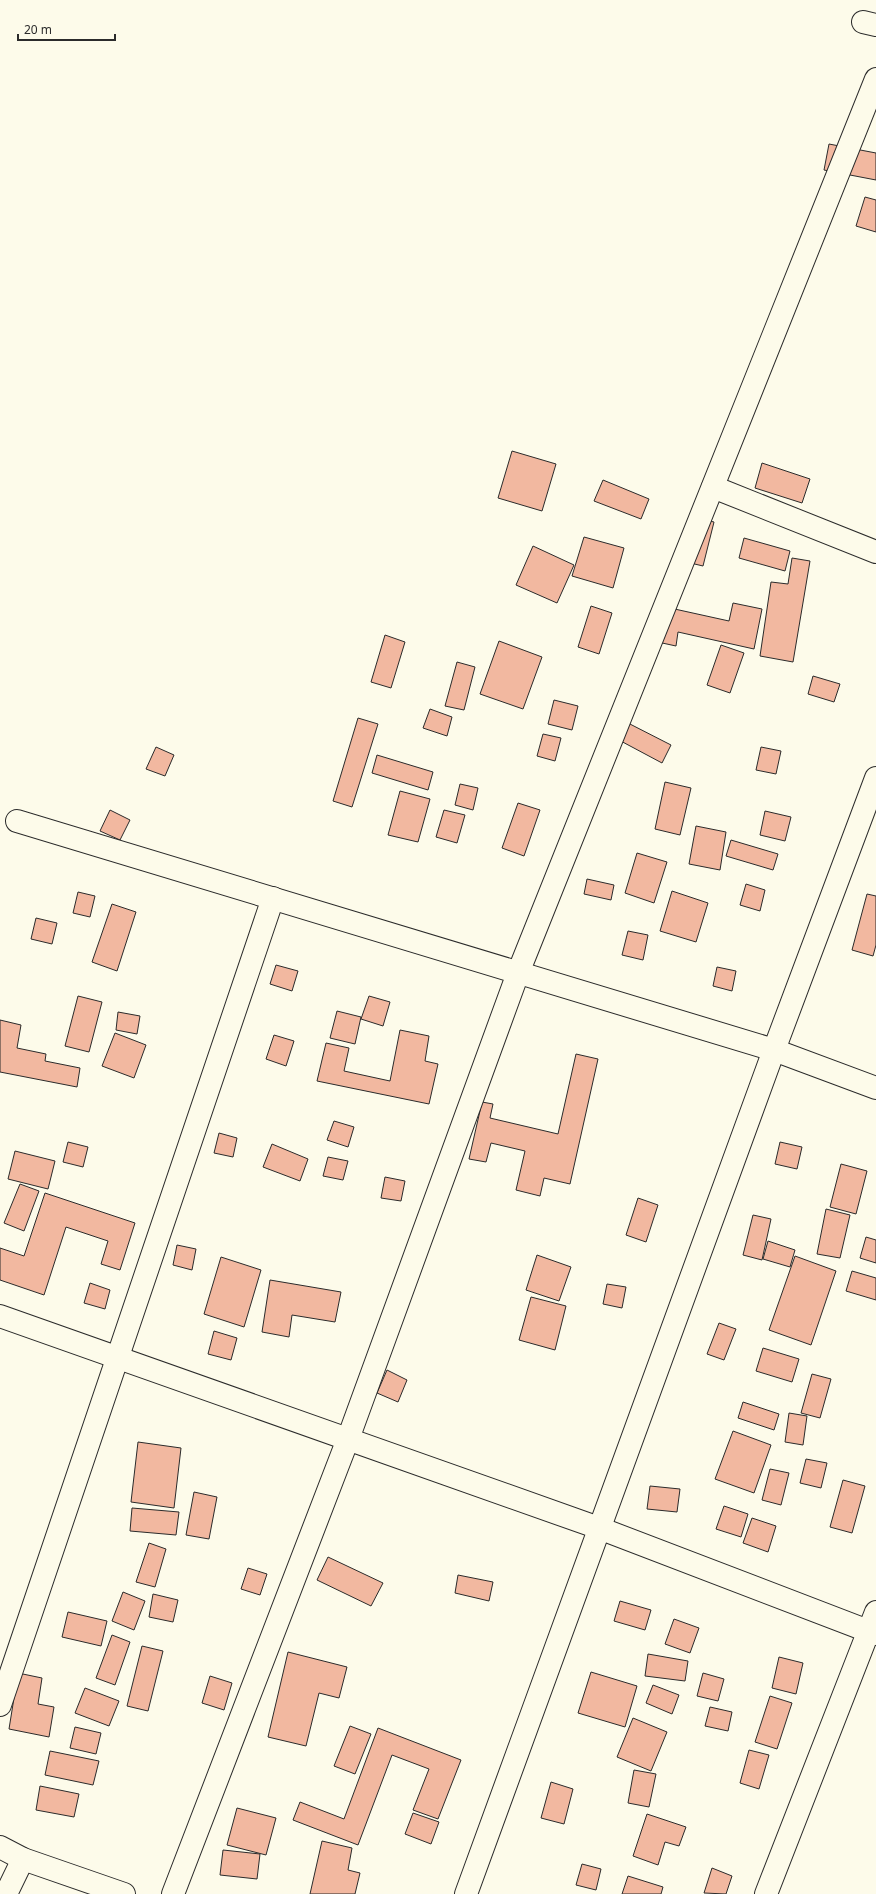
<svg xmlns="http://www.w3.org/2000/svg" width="876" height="1894" font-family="'Noto Sans',sans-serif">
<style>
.building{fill:#f2b8a0;stroke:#2b2b2b}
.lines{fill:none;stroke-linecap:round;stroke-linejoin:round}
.street-casing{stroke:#2b2b2b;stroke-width:24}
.street{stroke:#fdfbea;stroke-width:22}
</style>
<rect width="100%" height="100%" fill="#fdfbea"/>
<g class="building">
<polygon points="829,144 876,153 876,180 824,170"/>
<polygon points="865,197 876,200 876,232 856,226"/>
<polygon points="512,451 556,464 542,511 498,498"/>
<polygon points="762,463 810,479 802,503 755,488"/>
<polygon points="603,480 649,499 641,519 594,501"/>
<polygon points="693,517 714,522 703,566 682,561"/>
<polygon points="584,537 624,548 613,588 572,576"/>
<polygon points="744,538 790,551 785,571 739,558"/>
<polygon points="533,546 574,565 557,603 516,585"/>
<polygon points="792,558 810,561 793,662 760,656 771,582 788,584"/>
<polygon points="733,603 762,609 754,649 678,632 676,646 653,641 661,606 729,621"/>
<polygon points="591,606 612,613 599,654 578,647"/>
<polygon points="385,635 405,642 391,688 371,682"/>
<polygon points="499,641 542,657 523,709 480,694"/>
<polygon points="721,645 744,653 730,693 707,685"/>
<polygon points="457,662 475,667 464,710 445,706"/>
<polygon points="813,676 840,684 834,702 808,694"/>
<polygon points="554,700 578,706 572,730 548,724"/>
<polygon points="430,709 452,717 447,736 423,728"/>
<polygon points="358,718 378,724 352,807 333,801"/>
<polygon points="626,722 671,745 662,763 617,739"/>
<polygon points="543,734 561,738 555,761 537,756"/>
<polygon points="156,747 174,755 165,776 146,769"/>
<polygon points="761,747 781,751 776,774 756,770"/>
<polygon points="377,755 433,772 428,790 372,773"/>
<polygon points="665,782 691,788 680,835 655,829"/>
<polygon points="460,784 478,788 473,810 455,805"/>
<polygon points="400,791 430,799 418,842 388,835"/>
<polygon points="518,803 540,810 524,856 502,848"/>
<polygon points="110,810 130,820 120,840 100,831"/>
<polygon points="444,810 465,815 457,843 436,837"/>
<polygon points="765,811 791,817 785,841 760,835"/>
<polygon points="696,826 726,832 720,870 689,864"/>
<polygon points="731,840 778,854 773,870 726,856"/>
<polygon points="637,853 667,862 654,903 625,893"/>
<polygon points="587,879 614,885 611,900 584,894"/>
<polygon points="746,884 765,890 760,911 740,905"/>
<polygon points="672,891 708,903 696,942 660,931"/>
<polygon points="78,892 95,896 90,917 73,913"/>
<polygon points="867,894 876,896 876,945 873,956 852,950"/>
<polygon points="112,904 136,912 117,971 92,962"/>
<polygon points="36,918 57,923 52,944 31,939"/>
<polygon points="628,931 648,935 643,960 622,955"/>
<polygon points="276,965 298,971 292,991 270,984"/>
<polygon points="717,967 736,971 732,991 713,986"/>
<polygon points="78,996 102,1002 89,1052 65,1046"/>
<polygon points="369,996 390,1002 383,1026 361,1019"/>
<polygon points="337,1011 361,1017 355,1044 330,1038"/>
<polygon points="118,1012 140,1016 137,1034 116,1030"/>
<polygon points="0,1020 21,1025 17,1048 46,1054 45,1061 80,1068 77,1087 0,1072"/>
<polygon points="400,1030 429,1036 425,1061 438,1064 429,1104 317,1081 326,1043 349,1048 344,1071 390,1081"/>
<polygon points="115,1033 146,1045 134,1078 102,1066"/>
<polygon points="274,1035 294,1041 286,1066 266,1059"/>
<polygon points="576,1054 598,1059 570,1184 544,1178 540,1196 516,1190 525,1151 491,1143 486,1162 469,1159 482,1102 493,1104 490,1118 558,1134"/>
<polygon points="334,1121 354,1127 348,1147 327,1140"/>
<polygon points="219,1133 237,1138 233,1157 214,1153"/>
<polygon points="68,1142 88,1147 83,1167 63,1162"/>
<polygon points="780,1142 802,1147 797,1169 775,1164"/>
<polygon points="272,1144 308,1159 300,1181 263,1167"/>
<polygon points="15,1151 55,1161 48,1189 8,1179"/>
<polygon points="328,1157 348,1161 343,1180 323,1176"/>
<polygon points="841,1164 867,1171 856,1214 830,1207"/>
<polygon points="385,1177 405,1181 401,1201 381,1198"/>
<polygon points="20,1184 39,1191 24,1231 4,1223"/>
<polygon points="45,1193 135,1223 120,1270 101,1264 108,1241 66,1227 44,1295 0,1280 0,1248 24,1256"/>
<polygon points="638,1198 658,1205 646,1242 626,1235"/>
<polygon points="826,1209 850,1215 840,1258 817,1254"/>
<polygon points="753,1215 771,1219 762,1260 743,1255"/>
<polygon points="866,1237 876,1240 876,1263 860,1258"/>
<polygon points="768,1241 795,1250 790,1267 763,1259"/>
<polygon points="177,1245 196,1249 192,1270 173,1265"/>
<polygon points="537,1255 571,1267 559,1301 526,1290"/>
<polygon points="795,1256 836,1271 811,1345 769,1330"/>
<polygon points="221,1257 261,1270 244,1327 204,1314"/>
<polygon points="852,1271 876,1278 876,1300 846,1291"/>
<polygon points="270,1280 341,1292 335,1322 292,1315 289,1337 262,1332"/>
<polygon points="90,1283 110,1290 105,1309 84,1303"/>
<polygon points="607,1284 626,1287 622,1308 603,1304"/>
<polygon points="531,1297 566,1306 555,1350 519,1340"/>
<polygon points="719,1323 736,1329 724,1360 707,1354"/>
<polygon points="214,1331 237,1338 231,1360 208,1354"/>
<polygon points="763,1348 799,1359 792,1382 756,1371"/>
<polygon points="387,1370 407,1380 398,1402 377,1393"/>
<polygon points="812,1374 831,1379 820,1418 801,1413"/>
<polygon points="743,1402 779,1414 774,1430 738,1418"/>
<polygon points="789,1413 807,1416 803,1445 785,1442"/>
<polygon points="733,1431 771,1445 754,1493 715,1479"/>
<polygon points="138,1442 181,1448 174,1508 131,1502"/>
<polygon points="806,1459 827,1463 821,1488 800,1483"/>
<polygon points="770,1469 789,1473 781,1505 762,1500"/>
<polygon points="843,1480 865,1486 852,1533 830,1527"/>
<polygon points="650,1486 680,1489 677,1512 647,1509"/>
<polygon points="194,1492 217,1497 209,1539 186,1535"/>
<polygon points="724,1506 748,1514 741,1537 716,1529"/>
<polygon points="132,1508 179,1512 176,1535 130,1531"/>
<polygon points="752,1518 776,1526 768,1552 743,1543"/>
<polygon points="149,1543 166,1549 155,1587 136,1582"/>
<polygon points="328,1557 383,1583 371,1606 317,1580"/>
<polygon points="248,1568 267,1574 260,1595 241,1589"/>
<polygon points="458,1575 493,1582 489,1601 455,1593"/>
<polygon points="123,1592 145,1601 134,1630 112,1621"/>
<polygon points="153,1594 178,1600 173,1622 149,1617"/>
<polygon points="620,1601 651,1610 645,1630 614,1621"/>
<polygon points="68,1612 107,1621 101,1646 62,1637"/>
<polygon points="674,1619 699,1628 690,1653 665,1644"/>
<polygon points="112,1635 130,1642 115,1685 96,1678"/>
<polygon points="142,1646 163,1651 148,1711 127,1706"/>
<polygon points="288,1652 347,1667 339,1698 319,1693 306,1746 268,1737"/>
<polygon points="648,1654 688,1661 685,1681 645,1676"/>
<polygon points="779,1657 803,1663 796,1694 772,1688"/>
<polygon points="591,1672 637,1686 625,1727 578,1713"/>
<polygon points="18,1673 42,1678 38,1704 54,1707 49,1737 9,1729"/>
<polygon points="703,1673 724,1679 718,1701 697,1696"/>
<polygon points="210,1676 232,1683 224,1710 202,1703"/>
<polygon points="653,1685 679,1695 672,1714 646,1703"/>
<polygon points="85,1688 119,1701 109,1726 75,1713"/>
<polygon points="770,1696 792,1703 777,1749 755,1742"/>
<polygon points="710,1707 732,1712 728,1731 705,1726"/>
<polygon points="633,1718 667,1732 651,1771 617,1757"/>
<polygon points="350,1726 371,1734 355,1774 334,1766"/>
<polygon points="75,1727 101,1733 96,1754 70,1748"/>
<polygon points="378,1728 461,1760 438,1819 413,1810 429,1769 392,1755 358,1845 293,1820 300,1802 344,1819"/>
<polygon points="749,1750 769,1755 759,1789 740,1783"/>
<polygon points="50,1751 99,1761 93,1785 45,1775"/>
<polygon points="634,1770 656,1774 649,1807 628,1803"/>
<polygon points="551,1782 573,1789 564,1824 541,1818"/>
<polygon points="40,1786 79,1794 74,1817 36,1810"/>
<polygon points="237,1808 276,1818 266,1855 227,1845"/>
<polygon points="413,1813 439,1822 431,1844 405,1834"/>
<polygon points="647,1814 686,1827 679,1846 665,1842 658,1865 633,1856"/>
<polygon points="322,1841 352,1848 348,1870 360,1873 355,1894 310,1894"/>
<polygon points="223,1850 260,1854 257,1879 220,1875"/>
<polygon points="582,1864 601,1869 596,1890 576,1885"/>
<polygon points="712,1868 732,1876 726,1894 704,1893"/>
<polygon points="628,1876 663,1887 661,1894 622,1894"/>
</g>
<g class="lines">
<defs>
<g id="street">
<polyline points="863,22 876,25"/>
<polyline points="713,487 876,552"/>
<polyline points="17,821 774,1050 876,1088"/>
<polyline points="0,1316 599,1528 876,1634"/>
<polyline points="0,1705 273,898"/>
<polyline points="0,1847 23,1859 124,1894"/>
<polyline points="6,1894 23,1859"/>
<polyline points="173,1894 348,1439 518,973 876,79"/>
<polyline points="466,1894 774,1050 876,778"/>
<polyline points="766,1894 876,1612"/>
</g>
</defs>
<use href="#street" class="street-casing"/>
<use href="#street" class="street"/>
</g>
<path d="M18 34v6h97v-6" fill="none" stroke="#2b2b2b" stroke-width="2"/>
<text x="24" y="34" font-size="12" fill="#2b2b2b" stroke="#fdfbea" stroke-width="3" paint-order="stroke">20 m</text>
</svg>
